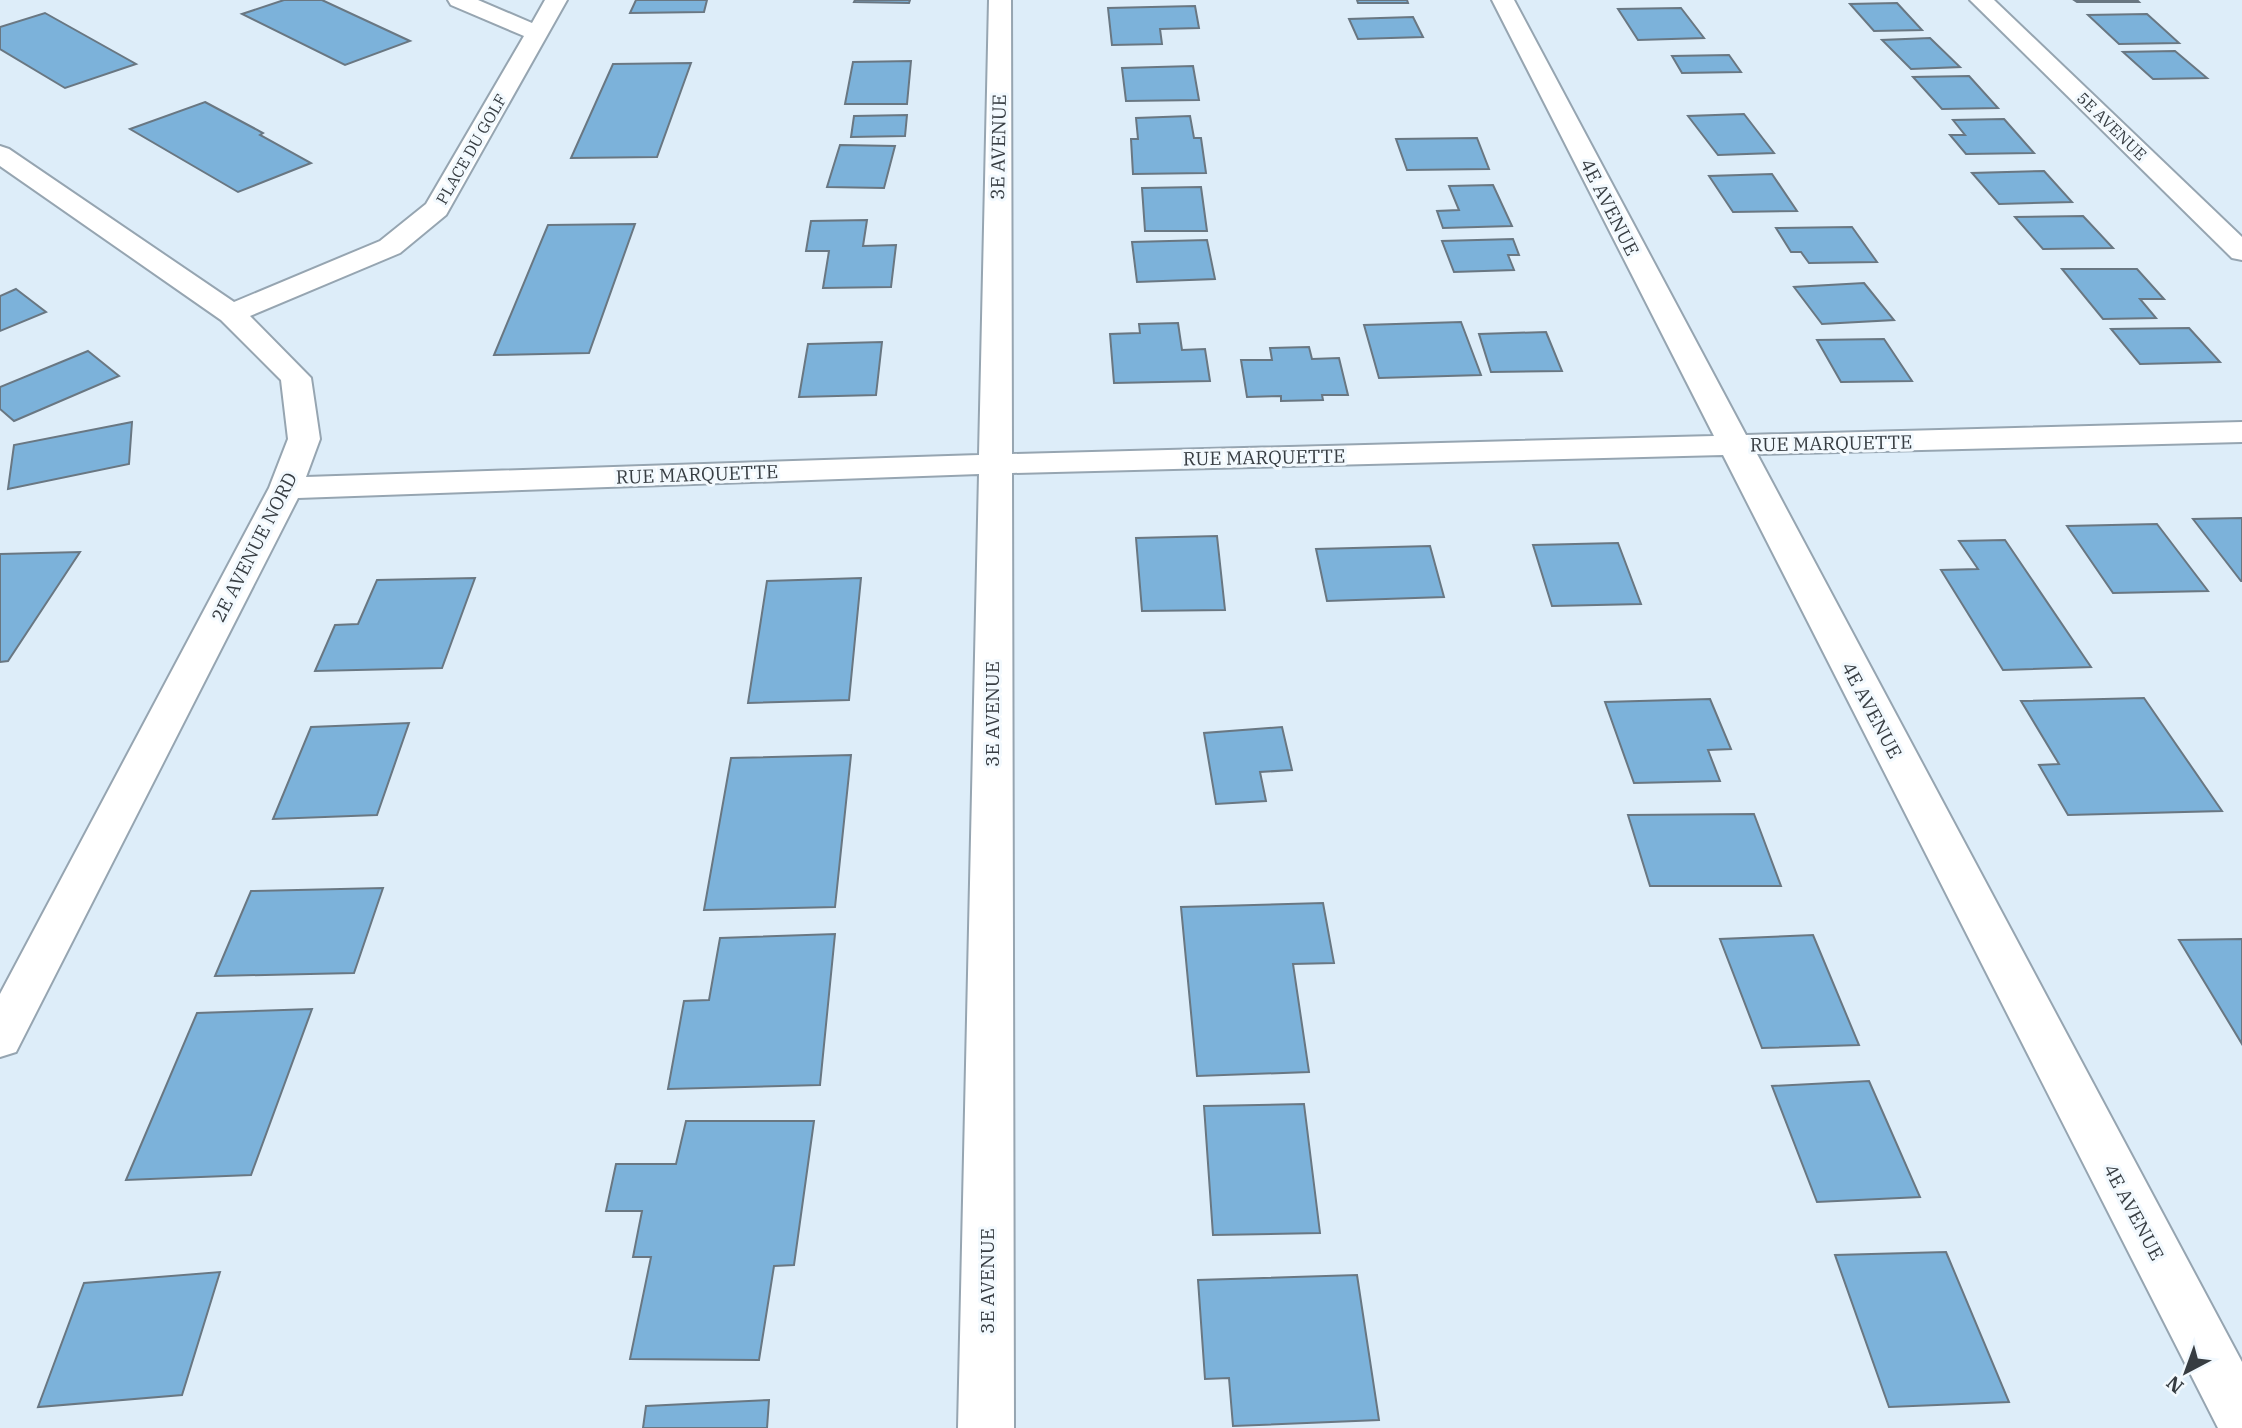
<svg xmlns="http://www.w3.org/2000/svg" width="2242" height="1428" font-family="'IBM Plex Serif',serif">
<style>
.building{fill:#7cb2da;stroke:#697782;stroke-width:2}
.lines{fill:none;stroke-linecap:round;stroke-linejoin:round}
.minor-casing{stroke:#96a5b1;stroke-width:4}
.minor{fill:#fff;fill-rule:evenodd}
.labels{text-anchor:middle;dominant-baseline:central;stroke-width:6;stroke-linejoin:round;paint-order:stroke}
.far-street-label{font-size:16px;fill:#373d42;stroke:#f2f9fe}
.street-label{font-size:19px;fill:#373d42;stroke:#f2f9fe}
</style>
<rect width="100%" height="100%" fill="#ddedf9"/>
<g class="building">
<polygon points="284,0 322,0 410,41 345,65 242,14"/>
<polygon points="636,0 707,0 704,12 630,13"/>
<polygon points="855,0 910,0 909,3 854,2"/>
<polygon points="1357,0 1407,0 1408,3 1358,3"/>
<polygon points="2074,0 2137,0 2139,2 2077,2"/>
<polygon points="1897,3 1922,30 1874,31 1850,4"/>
<polygon points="1195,6 1199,28 1160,29 1162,44 1112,45 1108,8"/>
<polygon points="1681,8 1704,38 1638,40 1618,9"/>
<polygon points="45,13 136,64 65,88 0,49 0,27"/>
<polygon points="2147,14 2179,43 2119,44 2088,15"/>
<polygon points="1413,17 1423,37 1358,39 1349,19"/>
<polygon points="1930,38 1960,67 1911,69 1882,40"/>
<polygon points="2175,51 2207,78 2153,79 2123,52"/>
<polygon points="1729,55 1741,72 1682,73 1672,56"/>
<polygon points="911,61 907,104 845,104 853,62"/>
<polygon points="691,63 657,157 571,158 613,64"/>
<polygon points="1193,66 1199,100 1126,101 1122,68"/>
<polygon points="1969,76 1998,108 1942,109 1913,77"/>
<polygon points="205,102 263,133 260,135 311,163 238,192 130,129"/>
<polygon points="1744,114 1774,153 1718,155 1688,116"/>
<polygon points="907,115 905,136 851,137 854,116"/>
<polygon points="1190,116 1194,138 1201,138 1206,173 1133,174 1131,139 1138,139 1136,118"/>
<polygon points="2004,119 2034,153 1966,154 1950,135 1965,135 1953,120"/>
<polygon points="1477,138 1489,169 1407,170 1396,139"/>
<polygon points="840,145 895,146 884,188 827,187"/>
<polygon points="2044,171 2072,202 1999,204 1972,173"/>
<polygon points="1772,174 1797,211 1733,212 1709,176"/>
<polygon points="1493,185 1512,226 1443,228 1437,211 1459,210 1449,186"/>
<polygon points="1201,187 1207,231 1145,231 1142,188"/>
<polygon points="2083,216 2113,248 2043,249 2015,217"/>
<polygon points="867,220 863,246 896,245 891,287 823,288 829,251 806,251 811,221"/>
<polygon points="635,224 589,353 494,355 548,225"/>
<polygon points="1852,227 1877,262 1809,263 1801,252 1791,252 1776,228"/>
<polygon points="1513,239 1519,255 1508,255 1514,270 1454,272 1442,241"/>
<polygon points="1207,240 1215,279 1137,282 1132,242"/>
<polygon points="2062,269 2137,269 2164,299 2140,299 2156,318 2103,319"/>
<polygon points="1864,283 1894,320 1822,324 1794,287"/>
<polygon points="16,289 46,312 0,331 0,296"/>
<polygon points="1461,322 1481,375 1379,378 1364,325"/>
<polygon points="1178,323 1182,350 1205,349 1210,381 1114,383 1110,334 1140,333 1139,324"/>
<polygon points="2189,328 2220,362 2140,364 2111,329"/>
<polygon points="1546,332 1562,371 1491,372 1479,334"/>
<polygon points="1884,339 1912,381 1841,382 1817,340"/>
<polygon points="882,342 876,395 799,397 808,344"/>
<polygon points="1309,347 1312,359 1339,358 1348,395 1322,395 1323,400 1281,401 1281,396 1247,397 1241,360 1272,360 1270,348"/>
<polygon points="88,351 119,376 14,421 0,409 0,387"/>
<polygon points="132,422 129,464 8,489 14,445"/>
<polygon points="2242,518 2242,581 2241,581 2193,519"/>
<polygon points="2157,524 2208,591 2113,593 2067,526"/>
<polygon points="1217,536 1225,610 1142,611 1136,538"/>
<polygon points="2005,540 2091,667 2003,670 1941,570 1978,569 1959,541"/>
<polygon points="1618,543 1641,604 1552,606 1533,545"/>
<polygon points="1430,546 1444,597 1327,601 1316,549"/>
<polygon points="80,552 8,661 0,662 0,554"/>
<polygon points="475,578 442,668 315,671 335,625 358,624 377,580"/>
<polygon points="861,578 849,700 748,703 767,581"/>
<polygon points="2144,698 2222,811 2068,815 2039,765 2059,764 2021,701"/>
<polygon points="1710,699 1731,749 1708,750 1720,781 1634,783 1605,702"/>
<polygon points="409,723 377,815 273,819 311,727"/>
<polygon points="1282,727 1292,770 1260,772 1266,801 1216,804 1204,733"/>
<polygon points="851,755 835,907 704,910 731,758"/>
<polygon points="1754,814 1781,886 1650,886 1628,815"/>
<polygon points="383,888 354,973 215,976 251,891"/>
<polygon points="1323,903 1334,963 1293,964 1309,1072 1197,1076 1181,907"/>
<polygon points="835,934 820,1085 668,1089 684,1001 709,1000 720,938"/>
<polygon points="1813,935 1859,1045 1762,1048 1720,939"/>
<polygon points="2242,939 2242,1044 2179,940"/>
<polygon points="312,1009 251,1175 126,1180 197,1013"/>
<polygon points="1869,1081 1920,1197 1817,1202 1772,1086"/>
<polygon points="1304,1104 1320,1233 1213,1235 1204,1106"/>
<polygon points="686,1121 814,1121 794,1265 774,1266 759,1360 630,1359 651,1257 633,1257 642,1211 606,1211 616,1164 676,1164"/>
<polygon points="1946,1252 2009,1402 1889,1407 1835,1255"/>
<polygon points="220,1272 182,1395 38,1407 84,1283"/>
<polygon points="1357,1275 1379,1420 1233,1426 1229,1378 1205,1379 1198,1280"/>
<polygon points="769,1400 767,1428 643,1428 646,1406"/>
</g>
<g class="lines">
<defs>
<g id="minor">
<polygon points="448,0 478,0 532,23 545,0 567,0 446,215 400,253 250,316 311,378 320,439 306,477 979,455 989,0 1011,0 1012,454 1714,436 1492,0 1514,0 1746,435 2242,422 2242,442 1757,454 2242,1362 2242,1428 2218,1428 1723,455 1012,473 1014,1428 958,1428 979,474 298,498 16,1052 0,1057 0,994 269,488 288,439 281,380 221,320 0,166 0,146 9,149 234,302 380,241 426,204 524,36 451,5"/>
<polygon points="1970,0 1994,0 2242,237 2242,260 2232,258"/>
</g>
</defs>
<use href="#minor" class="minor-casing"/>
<use href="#minor" class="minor"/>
</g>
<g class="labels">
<g class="far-street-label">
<text transform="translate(2112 126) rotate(44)">5E AVENUE</text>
<text transform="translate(471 149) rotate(-60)">PLACE DU GOLF</text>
</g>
<g class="street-label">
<text transform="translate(998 147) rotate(-89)">3E AVENUE</text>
<text transform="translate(1610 207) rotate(63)">4E AVENUE</text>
<text transform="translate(1831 443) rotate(-1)">RUE MARQUETTE</text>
<text transform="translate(1264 457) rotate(-1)">RUE MARQUETTE</text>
<text transform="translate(697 474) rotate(-2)">RUE MARQUETTE</text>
<text transform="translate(254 547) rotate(-63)">2E AVENUE NORD</text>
<text transform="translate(1872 710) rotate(62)">4E AVENUE</text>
<text transform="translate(992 714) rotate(-90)">3E AVENUE</text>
<text transform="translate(2134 1212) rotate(62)">4E AVENUE</text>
<text transform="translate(987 1281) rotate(-90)">3E AVENUE</text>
</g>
</g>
<g transform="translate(2186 1372) rotate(221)" stroke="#f2f9fe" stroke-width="5" paint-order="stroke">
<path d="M0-5L12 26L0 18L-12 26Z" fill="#373d42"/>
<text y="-10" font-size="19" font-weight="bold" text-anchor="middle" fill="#373d42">N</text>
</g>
</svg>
